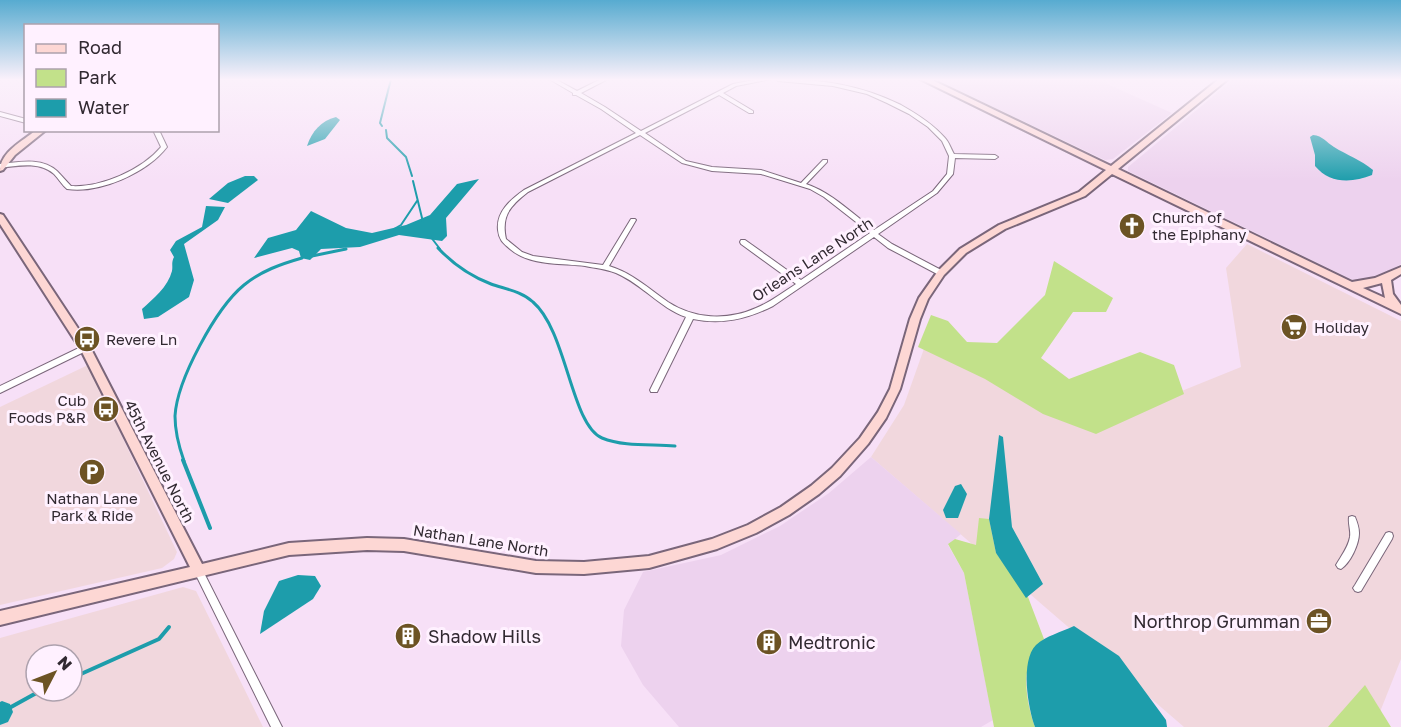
<svg xmlns="http://www.w3.org/2000/svg" width="1401" height="727" font-family="'Golos Text',sans-serif">
<style>
.commercial{fill:#f1d7dd;fill-rule:evenodd}
.built{fill:#edd2ee}
.green{fill:#c2e18a}
.water{fill:#1d9dab}
.lines{fill:none;stroke-linecap:round;stroke-linejoin:round}
.stream-far2{stroke:#1d9dab;stroke-width:2}
.stream-far1{stroke:#1d9dab;stroke-width:3}
.stream{stroke:#1d9dab;stroke-width:4}
.river{fill:#1d9dab;fill-rule:evenodd}
.street-casing{stroke:#7a667a;stroke-width:2}
.secondary-casing{stroke:#7a667a;stroke-width:4}
.street{fill:#fff;fill-rule:evenodd}
.secondary{fill:#fdd7d4;fill-rule:evenodd}
.labels{text-anchor:middle;dominant-baseline:central;stroke-width:6;stroke-linejoin:round;paint-order:stroke}
.poi-label{font-size:15px;fill:#312931;stroke:#fff1ff;text-anchor:start}
.street-label{font-size:15px;fill:#312931;stroke:#fff1ff}
.near-poi-label{font-size:18px;fill:#312931;stroke:#fff1ff;text-anchor:start}
</style>
<rect width="100%" height="100%" fill="#f7e0f7"/>
<g class="commercial">
<polygon points="1247,244 1401,321 1401,659 1374,727 1184,727 871,457 904,405 926,343 1100,424 1241,367 1226,268"/>
<polygon points="88,365 177,552 174,559 162,568 0,605 0,407"/>
<path d="M183 587 196 591 263 727H0V638ZM36 655H72V691H36Z"/>
</g>
<g class="built">
<polygon points="934,79 1096,79 1172,113 1113,159 1105,160"/>
<polygon points="1234,79 1401,79 1401,264 1368,283 1355,281 1128,171 1128,167"/>
<polygon points="871,457 961,534 948,545 964,573 993,720 981,727 679,727 643,685 621,646 624,610 643,572 721,555 780,526 829,493"/>
</g>
<g class="green">
<polygon points="1054,261 1113,298 1106,312 1073,312 1041,358 1069,379 1140,352 1174,365 1184,394 1096,434 1043,414 985,379 918,347 931,315 948,321 967,342 997,343 1045,295"/>
<path d="M979 518 989 519 996 553 1028 597 1044 639C1019 660 1025 699 1035 727H994L964 573 948 544 955 539 976 545Z"/>
<polygon points="1365,685 1391,727 1328,727"/>
</g>
<g class="water">
<path d="M336 117 340 120 325 139 307 146C312 131 321 121 336 117Z"/>
<path d="M1313 135C1323 136 1326 142 1334 147 1347 155 1361 160 1373 170L1372 175C1352 183 1330 184 1315 166V155L1310 137Z"/>
<polygon points="245,176 254,176 258,180 228,203 209,199 228,183"/>
<polygon points="479,179 446,218 447,236 442,241 399,235 360,247 321,249 310,260 301,258 299,251 292,248 254,258 268,238 296,230 311,211 346,228 372,233 406,225 430,215 457,184"/>
<path d="M206 206 225 207 218 220 184 244 194 280 189 297 158 317 144 319 142 309C153 299 168 287 172 271 173 265 171 263 174 257L170 250 176 241 202 227Z"/>
<polygon points="999,435 1003,437 1012,527 1043,584 1026,598 996,553 989,519"/>
<polygon points="961,484 967,494 958,518 946,518 943,510 955,486"/>
<polygon points="298,575 315,576 321,586 313,599 260,634 264,611 279,581"/>
<path d="M1074 626 1119 656 1166 720 1167 727H1035C1028 708 1020 661 1036 645 1046 636 1061 632 1074 626Z"/>
</g>
<g class="lines">
<g class="stream-far2">
<polyline points="382,126 380,123 391,79"/>
<polyline points="386,130 387,138 406,157 412,176"/>
<polyline points="413,181 423,222"/>
<polyline points="394,229 401,225 417,201"/>
<polyline points="430,236 440,249"/>
</g>
<g class="stream-far1">
<path d="M438 248C453 264 470 276 491 284 505 289 521 291 533 302 567 331 571 425 602 438 624 447 652 444 675 446"/>
<polyline points="312,256 346,249"/>
<path d="M184 461C179 447 175 431 175 416 177 380 216 308 244 285 261 271 281 264 302 258"/>
</g>
<g class="stream">
<polyline points="183,460 210,528"/>
<polyline points="72,678 159,639 169,627"/>
<polyline points="2,712 40,691"/>
</g>
<polygon class="river" points="2,701 10,704 13,712 8,722 0,725 0,702"/>
<defs>
<g id="street">
<path d="M549 79H555L577 91 601 79H608L581 93 605 107 641 131 733 84 759 79H771L736 86 723 93 753 111V113H749L719 95 645 133 686 161 712 167 761 170 801 183 823 160H827V162L806 184C831 192 854 215 874 230L933 191 947 174 949 156 942 141 928 127 909 114 887 103 867 94 833 86 778 81 776 79C820 79 861 85 901 105 917 114 933 124 945 138 949 142 951 149 954 154L995 155 998 157 995 159 955 158 953 174 937 193 878 234 892 244 943 271 944 273 943 275H939L888 248 874 237 773 306C747 319 722 325 693 319L657 392H651L650 390 686 317C660 308 642 284 616 273 606 269 595 268 585 266 560 263 530 266 510 249 503 243 499 240 498 230 496 212 510 200 524 190L636 133 601 109 576 95H573V93ZM640 135 682 163 712 171 761 174 810 189 824 197 870 233 801 280 745 240H741L740 242 741 244 796 284C783 292 771 302 756 308 727 321 694 319 668 302 648 288 632 273 609 266L636 220 635 219H631L603 265 533 256 522 252 506 239C501 216 510 206 528 192Z"/>
<polygon points="0,112 26,119 26,123 0,116"/>
<path d="M153 130H159L167 147C147 173 99 194 67 189 62 185 59 179 54 174 39 161 17 166 0 168V164C19 162 42 157 57 171 62 176 66 181 71 186 100 188 142 170 161 147Z"/>
<polygon points="85,345 89,348 88,350 0,393 0,386"/>
<path d="M1352 516 1355 517C1357 522 1359 527 1359 533 1359 545 1350 563 1341 569L1338 568 1336 565C1341 556 1348 548 1350 537 1351 530 1348 524 1349 517Z"/>
<polygon points="1389,532 1392,533 1393,536 1392,539 1361,591 1358,592 1355,591 1353,588 1355,585 1386,533"/>
<polygon points="198,566 201,567 282,727 271,727 195,573 193,570 195,567"/>
</g>
<g id="secondary">
<path d="M920 79H930L1111 166 1219 79H1228L1118 169 1352 282 1375 278 1401 267V274L1391 280 1393 294 1401 305V314L1112 174 1085 196 1005 229 966 253 944 275 928 299 920 319 900 389 886 418 868 444 840 476 819 494 789 515 756 533 717 549 649 568 584 574 536 573 404 551 367 550 289 555 0 625V611L190 567 81 350 0 224V214L3 215 89 345 202 564 289 543 367 538 404 539 536 561 584 562 649 556 712 539 748 525 781 507 811 486 832 468 860 438 878 412 890 389 910 319 919 298 938 271 960 249 999 225 1079 192 1106 170ZM1382 283 1385 298 1363 288Z"/>
<path d="M36 130H46L15 155 3 170 0 171C0 152 23 141 36 130Z"/>
</g>
</defs>
<use href="#street" class="street-casing"/>
<use href="#secondary" class="secondary-casing"/>
<use href="#street" class="street"/>
<use href="#secondary" class="secondary"/>
</g>
<linearGradient id="sky" x2="0" y2="1"><stop stop-color="#57abd0"/><stop offset="0.44" stop-color="#fbf1fb"/><stop offset="1" stop-color="#fbf1fb" stop-opacity="0"/></linearGradient>
<rect width="1401" height="181" fill="url(#sky)"/>
<defs>
<symbol id="church-disc" viewBox="-11 -11 22 22"><circle r="9.5" fill="#6c5324" stroke="#fff1ff"/><path d="M-1.2-6h2.4v3.5h3.3v2.4h-3.3V6h-2.4V-.1h-3.3v-2.4h3.3Z" fill="#fff"/></symbol>
<symbol id="supermarket-disc" viewBox="-11 -11 22 22"><circle r="9.5" fill="#6c5324" stroke="#fff1ff"/><path d="M-6-5.5h2.5l.6 2H6L4.5 2H-2.5L-4.4-4H-6ZM-1.5 3.2a1.3 1.3 0 1 0 .1 0ZM3 3.2a1.3 1.3 0 1 0 .1 0Z" fill="#fff"/></symbol>
<symbol id="bus-disc" viewBox="-11 -11 22 22"><circle r="9.5" fill="#6c5324" stroke="#fff1ff"/><path d="M-5-6H5V4H4V6H2V4H-2V6H-4V4H-5ZM-3.5-4V0h7V-4ZM-3.5 1.2v1.5H-2V1.2ZM2 1.2v1.5H3.5V1.2Z" fill="#fff"/></symbol>
<symbol id="parking-disc" viewBox="-11 -11 22 22"><circle r="9.5" fill="#6c5324" stroke="#fff1ff"/><path d="M-3.5-5.5H1a3.5 3.5 0 0 1 0 7H-1V5.5H-3.5ZM-1-3.4V-.6H.8a1.4 1.4 0 0 0 0-2.8Z" fill="#fff"/></symbol>
<symbol id="office-disc" viewBox="-11 -11 22 22"><circle r="9.5" fill="#6c5324" stroke="#fff1ff"/><path d="M-6-3h4V-5.5h4V-3h4V5H-6ZM-1-4.5V-3h2v-1.5ZM-6 0V1H6V0Z" fill="#fff"/></symbol>
<symbol id="building-disc" viewBox="-11 -11 22 22"><circle r="9.5" fill="#6c5324" stroke="#fff1ff"/><path d="M-4-6H4V6H1V3H-1V6H-4ZM-2.5-4.3h1.7v1.8h-1.7ZM.8-4.3h1.7v1.8H.8ZM-2.5-1h1.7V.8h-1.7ZM.8-1h1.7V.8H.8Z" fill="#fff"/></symbol>
</defs>
<g fill-rule="evenodd">
<use href="#church-disc" x="1117" y="211" width="30" height="30"/>
<use href="#supermarket-disc" x="1279" y="312" width="30" height="30"/>
<use href="#bus-disc" x="72" y="324" width="30" height="30"/>
<use href="#bus-disc" x="91" y="394" width="30" height="30"/>
<use href="#parking-disc" x="77" y="457" width="30" height="30"/>
<use href="#office-disc" x="1304" y="606" width="30" height="30"/>
<use href="#building-disc" x="393" y="621" width="30" height="30"/>
<use href="#building-disc" x="754" y="627" width="30" height="30"/>
</g>
<g class="labels">
<g class="poi-label">
<text x="1152" y="217">Church of<tspan x="1152" dy="17">the Epiphany</tspan></text>
<text x="1314" y="327">Holiday</text>
<text x="106" y="339">Revere Ln</text>
<text x="86" y="400" text-anchor="end">Cub<tspan x="86" dy="17">Foods P&amp;R</tspan></text>
<text x="92" y="498" text-anchor="middle">Nathan Lane<tspan x="92" dy="17">Park &amp; Ride</tspan></text>
</g>
<g class="street-label">
<text transform="translate(812 259) rotate(-33)">Orleans Lane North</text>
<text transform="translate(160 461) rotate(63)">45th Avenue North</text>
<text transform="translate(481 540) rotate(9)">Nathan Lane North</text>
</g>
<g class="near-poi-label">
<text x="1300" y="621" text-anchor="end">Northrop Grumman</text>
<text x="428" y="636">Shadow Hills</text>
<text x="788" y="642">Medtronic</text>
</g>
</g>
<rect x="24" y="24" width="195" height="108" fill="#fff1ff" stroke="#ada1ad" stroke-width="1.5"/>
<rect x="36" y="44" width="30" height="9" fill="#fdd7d4" stroke="#ada1ad" stroke-width="1.5"/>
<text x="78" y="54" font-size="18" fill="#312931">Road</text>
<rect x="36" y="69" width="30" height="18" fill="#c2e18a" stroke="#ada1ad" stroke-width="1.5"/>
<text x="78" y="84" font-size="18" fill="#312931">Park</text>
<rect x="36" y="99" width="30" height="18" fill="#1d9dab" stroke="#ada1ad" stroke-width="1.5"/>
<text x="78" y="114" font-size="18" fill="#312931">Water</text>
<g transform="translate(54 673) rotate(48)"><circle r="28" fill="#fff1ff" stroke="#ada1ad" stroke-width="1.5"/>
<path d="M0-4.5L10 22L0 15L-10 22Z" fill="#6c5324"/>
<text y="-9" font-size="16" font-weight="bold" text-anchor="middle" fill="#312931">N</text>
</g>
</svg>
